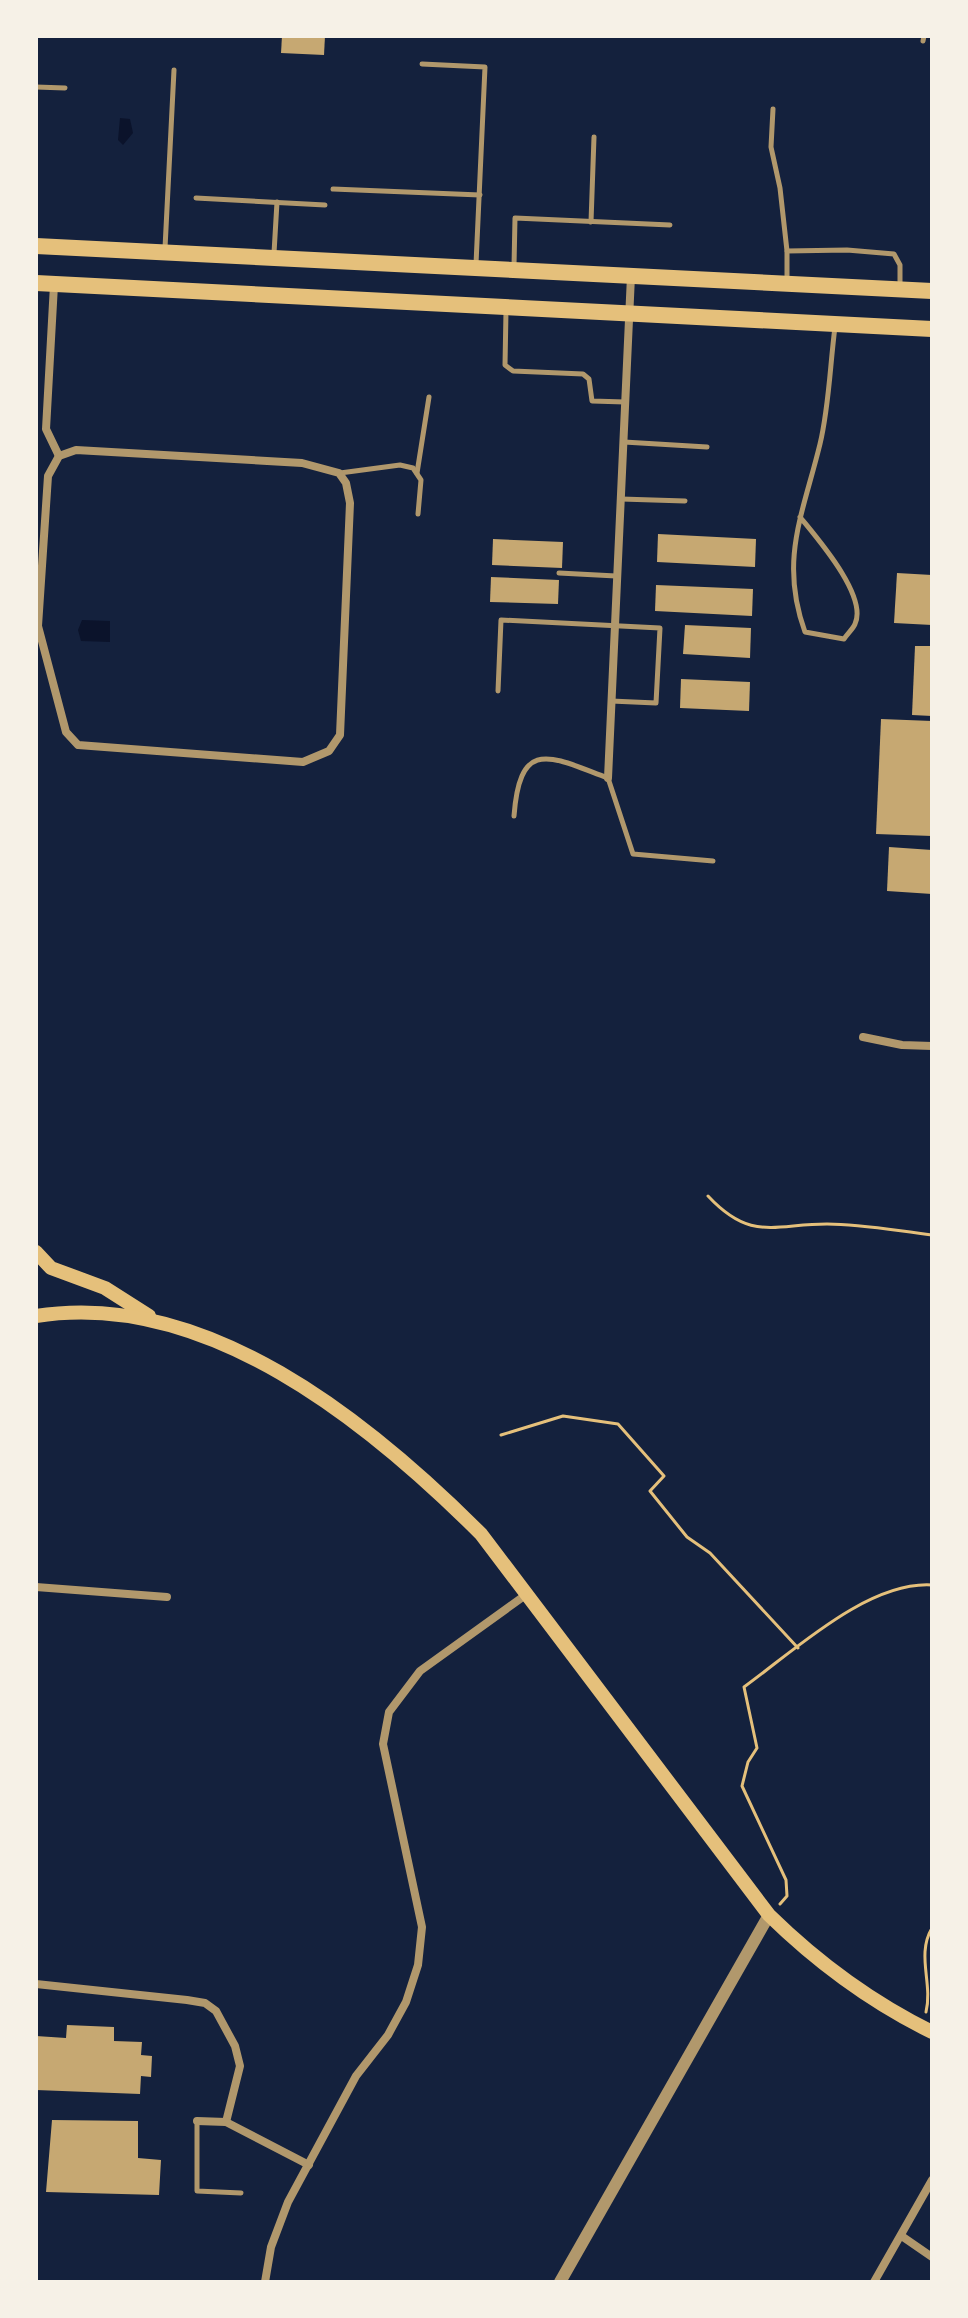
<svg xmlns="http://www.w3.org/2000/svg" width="968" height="2318" font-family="'DM Sans',sans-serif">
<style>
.water{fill:#0b132b}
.building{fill:#c6a872}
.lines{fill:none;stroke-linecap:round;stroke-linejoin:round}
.path{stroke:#e5c07b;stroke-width:3}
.service{stroke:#b1986c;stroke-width:5}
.minor{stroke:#b1986c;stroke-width:8}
.tertiary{stroke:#b1986c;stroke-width:12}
.secondary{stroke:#e5c07b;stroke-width:14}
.primary{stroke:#e5c07b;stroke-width:16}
</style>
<rect width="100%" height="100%" fill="#14213d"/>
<g class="water">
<polygon points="120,118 130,119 133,133 123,145 118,140"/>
<polygon points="82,620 110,621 110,642 81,641 78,630"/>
</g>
<g class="building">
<polygon points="282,36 325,36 324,55 281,53"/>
<polygon points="658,534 756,539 755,567 657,562"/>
<polygon points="493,539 563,542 562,568 492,565"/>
<polygon points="897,573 932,575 932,625 894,623"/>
<polygon points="491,577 559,580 558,604 490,602"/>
<polygon points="656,585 753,589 752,616 655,611"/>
<polygon points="685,625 751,628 750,658 683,654"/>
<polygon points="915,646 932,646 932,716 912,715"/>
<polygon points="681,679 750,682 749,711 680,708"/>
<polygon points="881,719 932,721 932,836 876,834"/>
<polygon points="889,847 932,850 932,894 887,891"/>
<polygon points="67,2025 114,2027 114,2041 142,2042 141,2055 152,2056 151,2077 141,2076 140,2094 36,2090 36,2036 66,2038"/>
<polygon points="52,2120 138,2121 138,2158 161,2160 159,2195 46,2192"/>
</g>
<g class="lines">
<g class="path">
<path d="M708 1196C751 1242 774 1224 827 1224 862 1224 897 1231 932 1235"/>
<polyline points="501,1435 563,1416 618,1424 664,1476 650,1491 687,1537 710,1553 798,1648"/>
<path d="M780 1904 787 1896 786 1880 742 1786 748 1762 757 1748 744 1687C794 1651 868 1581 932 1585"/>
<path d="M926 2012C933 1983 916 1955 932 1928"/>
</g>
<g class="service">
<polyline points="923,41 924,36"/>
<polyline points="422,64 485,67 476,264"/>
<polyline points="36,87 65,88"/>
<polyline points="773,109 771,147 780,188 787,251"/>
<polyline points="333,189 480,195"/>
<polyline points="196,198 325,205"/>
<polyline points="591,222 594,137"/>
<polyline points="165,248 174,70"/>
<polyline points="274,253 277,202"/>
<polyline points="514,266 515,218 670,225"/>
<polyline points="787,279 787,251 847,250 894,254 900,265 900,288"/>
<polyline points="506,311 505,365 513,371 583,374 589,379 592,401 625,402"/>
<polyline points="624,442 707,447"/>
<polyline points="340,473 400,465 413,468 421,480 418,514"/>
<polyline points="417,473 429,397"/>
<polyline points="621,499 685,501"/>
<path d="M800 517C817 538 868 596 855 624 853 629 847 634 844 639L805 632C779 560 803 514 820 444 829 407 830 365 835 327"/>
<polyline points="559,573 616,576"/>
<polyline points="498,691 501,620 660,628 656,703 611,701"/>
<path d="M514 816C520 736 551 757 608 778L633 854 713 861"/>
<polyline points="197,2121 197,2191 241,2193"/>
</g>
<g class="minor">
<polyline points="54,285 46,429 59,456"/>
<polygon points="76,450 302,463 339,473 346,483 350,503 340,735 329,751 303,762 78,745 66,732 38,626 48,476 59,456"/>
<polyline points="608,778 631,276"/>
<polyline points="863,1037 902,1045 932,1046"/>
<polyline points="36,1587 167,1597"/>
<polyline points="36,1984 187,2000 205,2003 216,2011 235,2046 240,2066 226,2122"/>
<polyline points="197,2121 226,2122 309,2165"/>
<polyline points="903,2237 932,2257"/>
<polyline points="265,2282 271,2247 288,2202 356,2076 388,2035 406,2002 418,1965 422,1927 383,1744 389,1712 420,1671 527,1594"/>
<polyline points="874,2282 932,2180"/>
</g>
<polyline class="tertiary" points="560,2282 769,1915"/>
<g class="secondary">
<polyline points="36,1252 51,1268 105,1288 149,1316"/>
<path d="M36 1316C206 1289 369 1422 481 1534L769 1915C817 1962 871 2002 932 2032"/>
</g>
<g class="primary">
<polyline points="36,246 932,291"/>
<polyline points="36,283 932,329"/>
</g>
</g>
<rect width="968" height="2318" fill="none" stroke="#f6f1e7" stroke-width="76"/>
</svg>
